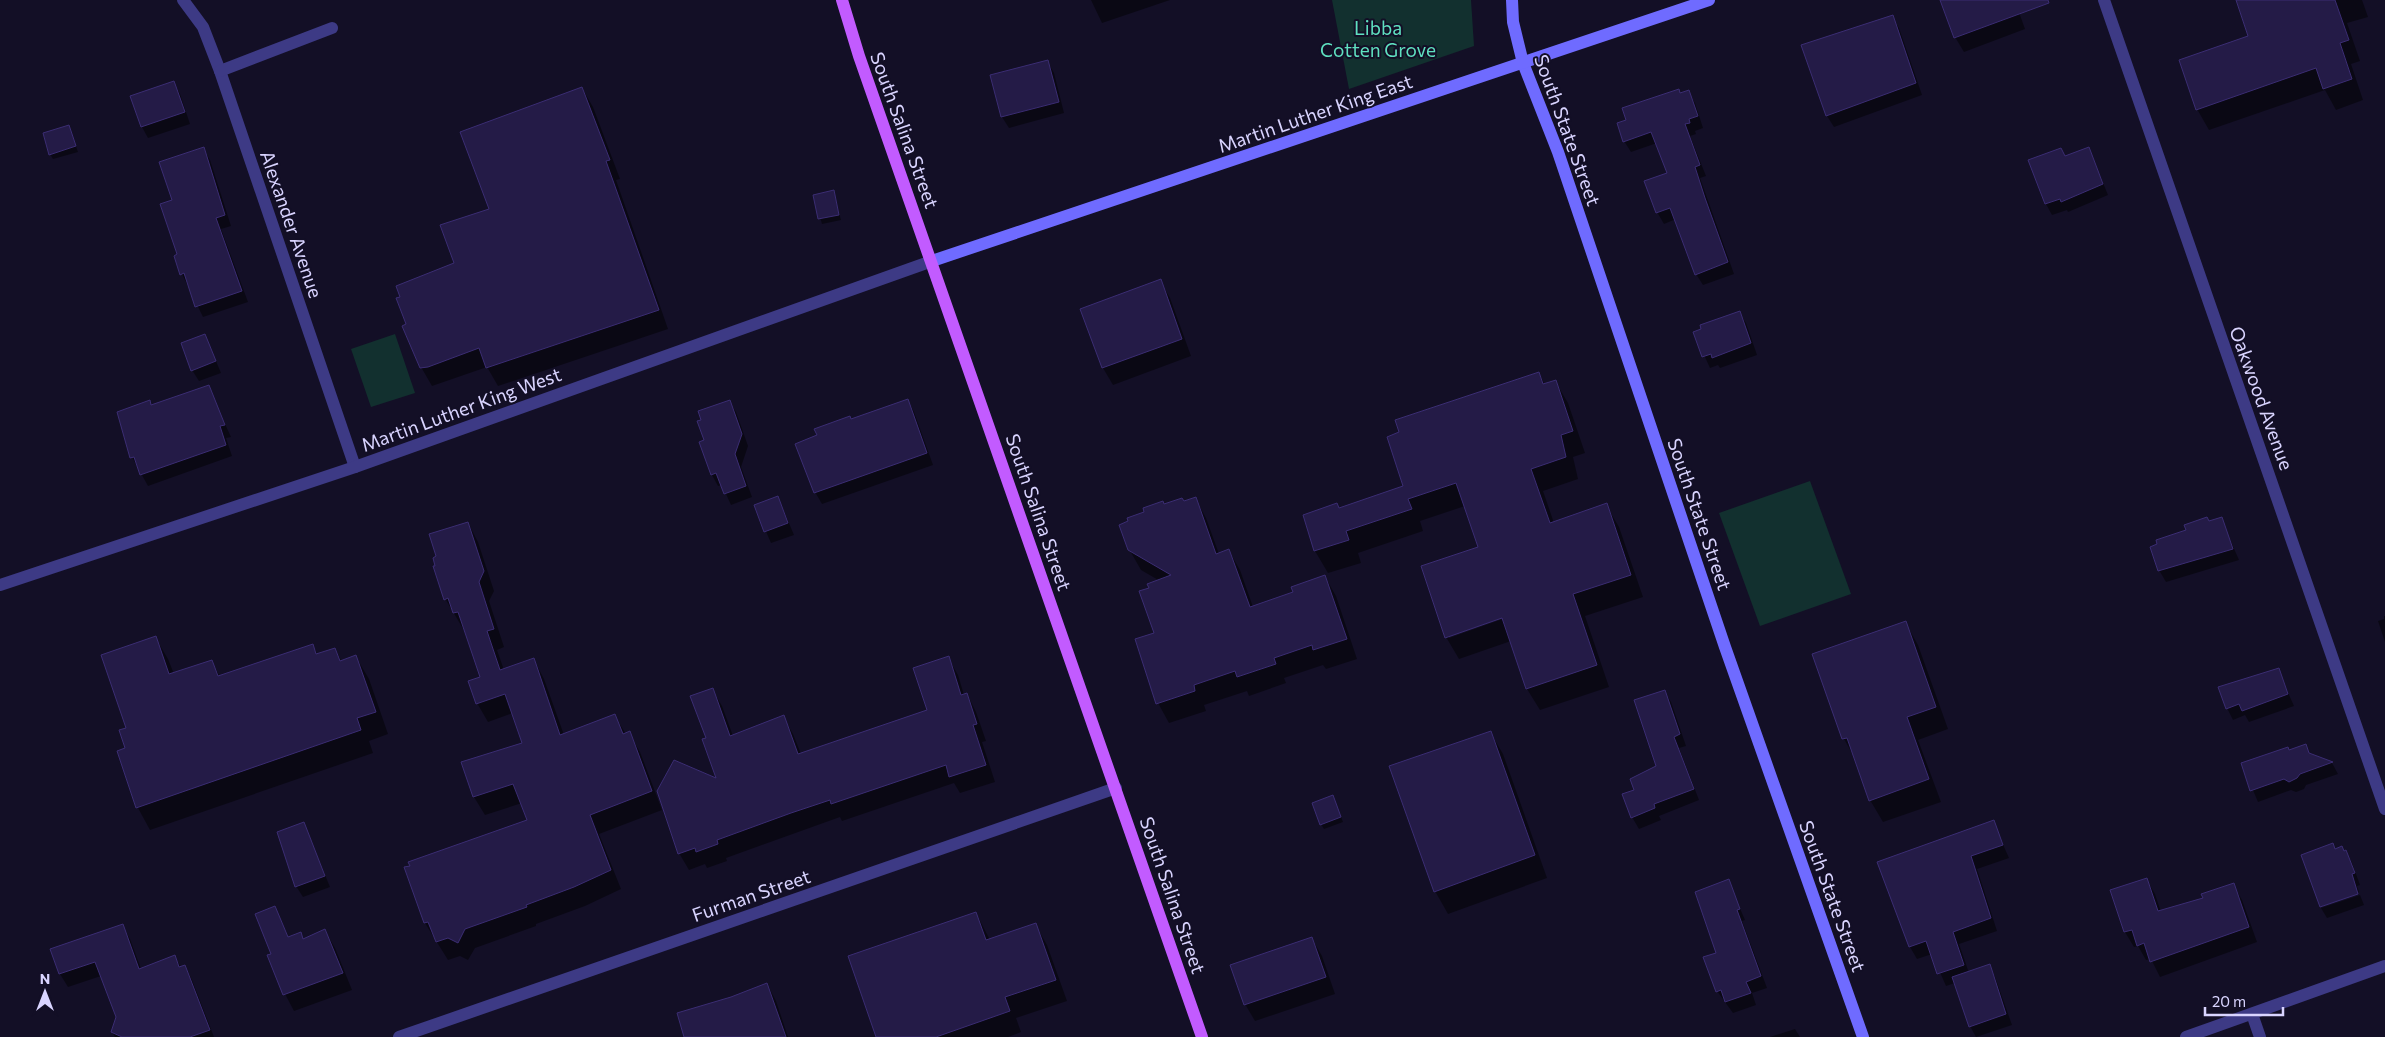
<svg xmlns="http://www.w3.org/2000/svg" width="2385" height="1037" font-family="Commissioner,sans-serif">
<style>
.green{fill:#12302f}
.shadow{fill:#0007;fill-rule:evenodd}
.building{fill:#241b47;stroke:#3b2d73}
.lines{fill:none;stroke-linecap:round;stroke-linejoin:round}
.street{stroke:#3d3a85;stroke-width:12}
.secondary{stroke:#6f6bff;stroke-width:12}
.primary{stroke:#c25bff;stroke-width:12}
.labels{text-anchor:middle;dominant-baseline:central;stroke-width:4;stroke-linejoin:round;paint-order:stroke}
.park-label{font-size:19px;fill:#5fe0c0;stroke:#130f26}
.street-label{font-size:19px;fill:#d9d4ff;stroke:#130f26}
</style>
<rect width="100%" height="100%" fill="#130f26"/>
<g class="green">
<polygon points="1332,0 1471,0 1474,46 1349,89"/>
<polygon points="395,334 415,393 371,407 351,349"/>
<polygon points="1810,481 1851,594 1760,626 1719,513"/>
</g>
<g class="shadow">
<polygon points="1091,0 1170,0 1102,23"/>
<polygon points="1941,0 2027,0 2016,4 2025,29 1964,52 1955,37"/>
<polygon points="2237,0 2362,0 2368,17 2347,23 2360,61 2351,64 2363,100 2336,110 2325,90 2209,130 2197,109 2249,37"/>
<polygon points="1892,17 1899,28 1922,95 1834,127 1827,116 1802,46"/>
<polygon points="1047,61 1054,73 1064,113 1009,128 1002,117"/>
<polygon points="174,83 180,94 190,124 148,138 142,127 132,97"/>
<polygon points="582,88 593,107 620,179 616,180 668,329 498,386 487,367 432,386 421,367 407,325 455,264 490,210"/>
<polygon points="1688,92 1695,103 1703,128 1695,131 1696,134 1690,136 1706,176 1700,178 1734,274 1703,285 1696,274 1676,219 1664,224 1657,212 1668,174 1657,143 1631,152 1624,141 1680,94"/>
<polygon points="69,127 78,152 53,159 50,154"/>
<polygon points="203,148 210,160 231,226 221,229 248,302 203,317 182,274 173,201"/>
<polygon points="2089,149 2108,195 2068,212 2067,210 2052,215 2046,204 2030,161 2065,157"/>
<polygon points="833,192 841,220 822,224 814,196"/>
<polygon points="1160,281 1170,298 1191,356 1113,385 1103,368 1082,310"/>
<polygon points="1739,312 1746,323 1757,355 1720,368 1718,365 1710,368 1694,333"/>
<polygon points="205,335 221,373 199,381 192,370"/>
<path d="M1539 373 1545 385 1555 381 1568 403 1585 453 1573 457 1578 479 1543 491 1554 523 1606 505 1619 527 1643 597 1585 616 1609 687 1540 710 1527 689 1511 641 1459 659 1446 637 1480 548 1465 506 1420 521 1423 531 1358 553 1361 563 1328 573 1315 551 1304 515 1339 509 1405 486ZM1508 615V617L1449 638V635Z"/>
<polygon points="208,387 231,437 226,438 232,456 148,486 132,457 151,406"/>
<polygon points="908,400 914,412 933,465 822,504 815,492 851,420"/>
<polygon points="729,401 736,412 748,446 741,467 752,497 731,505 722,485 718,486 712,475 700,443 706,441 703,421"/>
<polygon points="778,497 794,535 771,543 755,506"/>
<polygon points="1195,498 1206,518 1219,554 1229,551 1240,570 1253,607 1295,593 1325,577 1336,596 1357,659 1326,669 1323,665 1284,678 1286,683 1249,696 1247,691 1204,705 1206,711 1169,723 1158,703 1155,633 1150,589 1160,581 1141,570 1129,549 1164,505"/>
<polygon points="2221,519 2239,560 2166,582 2159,570 2209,523"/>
<polygon points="468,523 478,542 494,591 489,601 504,647 497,650 504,670 534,660 544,679 564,735 614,715 626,734 629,733 640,752 662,810 599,834 621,889 585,906 536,924 536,926 475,948 468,960 460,956 448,960 425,923 406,868 529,821 522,803 485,815 474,797 523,744 513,713 488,722 477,703 481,678 465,632 446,600 435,567"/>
<polygon points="2384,616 2385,616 2385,642 2378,621 2384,619"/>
<polygon points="1905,622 1918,645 1948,729 1918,740 1941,802 1883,822 1870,800 1856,760 1844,739 1814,654"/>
<polygon points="155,637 168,659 174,674 212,662 220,677 312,645 318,655 335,649 342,662 356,657 369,679 388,734 369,741 373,753 150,830 138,808 119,752 127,749 127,729"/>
<polygon points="948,658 958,675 964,695 967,694 976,712 986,741 982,742 995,782 960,793 954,783 842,821 840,817 726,858 727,861 707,868 705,864 689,870 679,853 718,780 707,739 712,689 722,706 733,736 783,717 793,734 801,754 928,711"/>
<polygon points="2278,670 2294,706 2249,722 2245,715 2233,720 2227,708"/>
<polygon points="1664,691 1671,702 1686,746 1679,748 1699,800 1659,816 1661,820 1639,829 1632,817 1636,790 1658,767"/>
<polygon points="1490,732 1503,754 1547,878 1448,914 1435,891"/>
<polygon points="2305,746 2310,755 2332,763 2338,774 2306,785 2304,789 2296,792 2291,790 2258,802 2242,764"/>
<polygon points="1333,797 1343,822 1324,829 1321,824"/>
<polygon points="1993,822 2009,858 1977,869 1997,931 1959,944 1969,973 1989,966 1995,977 2012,1025 1976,1037 1970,1026 1955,983 1946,986 1932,954 1917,959 1910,947"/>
<polygon points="304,824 330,887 303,897 296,886"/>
<polygon points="2333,844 2336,850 2346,851 2352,863 2360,885 2357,886 2359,892 2321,907 2302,855"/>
<polygon points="2146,879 2155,894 2161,912 2204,899 2233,885 2242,900 2257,942 2160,977 2151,959 2146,960 2138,946 2134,947 2125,932 2112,890"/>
<polygon points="1728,881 1745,920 1742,921 1767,988 1752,993 1756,1005 1733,1013 1717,991 1718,954"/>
<polygon points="2360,895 2364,905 2327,918 2321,908"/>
<polygon points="274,907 289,938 300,934 304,940 325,931 335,948 352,990 294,1011 285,994 269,956 272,954"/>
<polygon points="976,913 990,940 1035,924 1047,945 1067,1001 1016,1018 1021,1032 1008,1037 877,1037"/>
<polygon points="122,925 130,939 141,969 174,957 181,967 185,966 192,980 214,1037 115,1037 112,1032 117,1017 101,976 68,987 60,974 52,950"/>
<polygon points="1312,939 1322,956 1335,994 1255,1021 1245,1004"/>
<polygon points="767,984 776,1001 788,1037 685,1037 732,998"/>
<polygon points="1795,1029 1800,1037 1770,1037"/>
</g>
<g class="building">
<polygon points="1940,0 2048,0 2049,3 1954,38"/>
<polygon points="2236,0 2335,0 2349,40 2340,43 2352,79 2323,89 2316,68 2196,110 2179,60 2248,36"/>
<polygon points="1893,15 1916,83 1826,116 1801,45"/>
<polygon points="1048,60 1059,102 1001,117 990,75"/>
<polygon points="174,81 185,112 141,127 130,96"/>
<polygon points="582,87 610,160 606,161 659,310 486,368 479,348 428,367 420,368 402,326 406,324 396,298 400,297 396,286 454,263 440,225 489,209 460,132"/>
<polygon points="1679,89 1680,93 1689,90 1698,116 1689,119 1690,123 1685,124 1700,165 1695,167 1705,198 1728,262 1695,275 1670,208 1656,213 1644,181 1667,173 1651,132 1623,142 1617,123 1626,120 1622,108"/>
<polygon points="69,125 76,146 49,155 43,133"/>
<polygon points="204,147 225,215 216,218 242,291 195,307 184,273 180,275 174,256 177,254 160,204 172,200 159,162"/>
<polygon points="2089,147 2103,184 2061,202 2060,199 2045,204 2028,160 2061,148 2065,156"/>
<polygon points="834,190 839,215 818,219 813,195"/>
<polygon points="1161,279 1182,339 1102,368 1080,309"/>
<polygon points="1740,311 1751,343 1712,358 1711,354 1702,357 1693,332 1701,329 1700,325"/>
<polygon points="205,334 216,361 191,371 181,343"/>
<polygon points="1539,372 1543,384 1556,380 1573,431 1561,435 1566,457 1531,469 1550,523 1607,503 1631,575 1573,594 1597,665 1526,689 1502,618 1445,638 1421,566 1478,547 1456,483 1408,499 1412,509 1346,531 1349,540 1314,551 1303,515 1337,503 1339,508 1403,486 1387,437 1399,432 1395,420"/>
<polygon points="209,385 225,425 220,426 226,445 140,475 134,457 130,458 117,412 150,400 151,405"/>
<polygon points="908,399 927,453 814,493 795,444 817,435 814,429 850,416 851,419"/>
<polygon points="730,400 742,434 735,454 746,486 724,494 716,473 711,475 699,442 704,440 697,421 701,420 698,411"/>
<polygon points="778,496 788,523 764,532 754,505"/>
<polygon points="1196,497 1216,554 1229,549 1250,607 1293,592 1291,587 1325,575 1347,639 1313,650 1312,645 1274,658 1276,664 1237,677 1235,671 1194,685 1195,691 1156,704 1135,639 1154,633 1139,591 1149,588 1147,584 1171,575 1128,550 1119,525 1128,521 1127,518 1144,512 1143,508 1163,501 1164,504 1182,498 1184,501"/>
<polygon points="2207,517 2209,521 2222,517 2233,549 2158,571 2150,547 2157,544 2156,540 2186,530 2184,525"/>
<polygon points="468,522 484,571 479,582 494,629 487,631 500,670 534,658 560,735 615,714 623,734 630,731 652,791 590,815 611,870 574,887 526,905 527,907 465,929 458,943 448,938 436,942 428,922 424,923 404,867 410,866 408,862 527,820 513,784 473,797 461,762 522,743 505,694 476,704 468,681 480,677 458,612 453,613 448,598 444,600 433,566 435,566 433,558 436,556 429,534"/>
<polygon points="1906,621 1936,707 1907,717 1929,779 1869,801 1847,738 1842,739 1812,654"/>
<polygon points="156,636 169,674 212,660 218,676 313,644 316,654 335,648 340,661 356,655 376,712 357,718 361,730 136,808 117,751 125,748 119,730 126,728 101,655"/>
<polygon points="949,656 961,695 967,693 977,724 973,725 986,765 949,777 946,765 831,804 830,800 791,813 717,840 718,844 696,852 695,848 678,854 657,791 674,760 716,778 702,739 706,738 690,696 713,688 730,736 784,715 798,754 927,710 913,668"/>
<polygon points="2279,668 2288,694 2242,711 2239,704 2226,709 2218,687"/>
<polygon points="1665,690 1680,734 1674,737 1694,789 1654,804 1655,808 1631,818 1622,794 1634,790 1630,779 1656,766 1634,700"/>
<polygon points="1491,731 1535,855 1434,892 1389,766"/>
<polygon points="2306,744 2309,753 2333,762 2300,774 2297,778 2289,782 2284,779 2250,791 2241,763 2288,747 2289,750"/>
<polygon points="1333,795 1341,817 1320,825 1312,803"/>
<polygon points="1994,820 2003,845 1971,856 1991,918 1953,932 1964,965 1937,974 1926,941 1909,947 1877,862"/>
<polygon points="304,822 325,876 295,887 277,832"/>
<polygon points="2333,843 2335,849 2342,846 2344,851 2346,850 2355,873 2352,874 2358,894 2320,907 2301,855"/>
<polygon points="2147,878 2158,911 2203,898 2201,894 2234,883 2249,927 2150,962 2144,943 2137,946 2132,930 2124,932 2110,890"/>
<polygon points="1729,879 1740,909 1737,910 1761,976 1746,982 1751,993 1725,1002 1721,990 1716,992 1703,957 1716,953 1695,892"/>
<polygon points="275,906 288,937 301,932 303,939 325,929 343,973 283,995 267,955 271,954 255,914"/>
<polygon points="976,912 986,940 1036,923 1056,980 1005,997 1010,1011 936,1037 876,1037 848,956"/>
<polygon points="123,924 139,969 175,955 179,967 185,965 210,1030 190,1037 122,1037 111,1032 116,1017 95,962 59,974 50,949"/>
<polygon points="1312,937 1326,977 1244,1005 1230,965"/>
<polygon points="1990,964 2006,1014 1969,1027 1952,977"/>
<polygon points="767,983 786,1037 684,1037 677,1013 731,997"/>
</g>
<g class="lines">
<g class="street">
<polyline points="183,0 203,27 220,71 355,467"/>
<polyline points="2104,0 2385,809"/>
<polyline points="220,71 332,28"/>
<polyline points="0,585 355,467 932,261"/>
<polyline points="2252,1014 2260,1037"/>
<polyline points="399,1037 1116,788"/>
<polyline points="2186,1037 2385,966"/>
</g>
<g class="secondary">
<polyline points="1512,0 1513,22 1523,63 1558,152 1725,647 1863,1037"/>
<polyline points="932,261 1709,0"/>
</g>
<polyline class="primary" points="842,0 859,56 1202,1037"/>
</g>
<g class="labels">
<g class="park-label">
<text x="1378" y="27">Libba<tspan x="1378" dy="22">Cotten Grove</tspan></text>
</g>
<g class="street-label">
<text transform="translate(1315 113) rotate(-19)">Martin Luther King East</text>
<text transform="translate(905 130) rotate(70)">South Salina Street</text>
<text transform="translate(1568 130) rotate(70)">South State Street</text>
<text transform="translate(292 224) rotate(71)">Alexander Avenue</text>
<text transform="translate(2262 398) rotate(70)">Oakwood Avenue</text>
<text transform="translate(461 409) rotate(-20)">Martin Luther King West</text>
<text transform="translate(1039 512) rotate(71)">South Salina Street</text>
<text transform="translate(1700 514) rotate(71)">South State Street</text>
<text transform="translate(751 895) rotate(-19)">Furman Street</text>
<text transform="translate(1173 895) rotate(71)">South Salina Street</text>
<text transform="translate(1833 896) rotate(70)">South State Street</text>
</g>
</g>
<g transform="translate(45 992)" stroke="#130f26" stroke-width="4" paint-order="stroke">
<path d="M0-4L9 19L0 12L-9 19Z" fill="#d9d4ff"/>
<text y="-8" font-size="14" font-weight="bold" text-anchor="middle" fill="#d9d4ff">N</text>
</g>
<path d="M2205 1007v8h78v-8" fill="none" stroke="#d9d4ff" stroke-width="2.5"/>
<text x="2212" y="1007" font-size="15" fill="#d9d4ff" stroke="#130f26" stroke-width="4" paint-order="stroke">20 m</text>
</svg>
